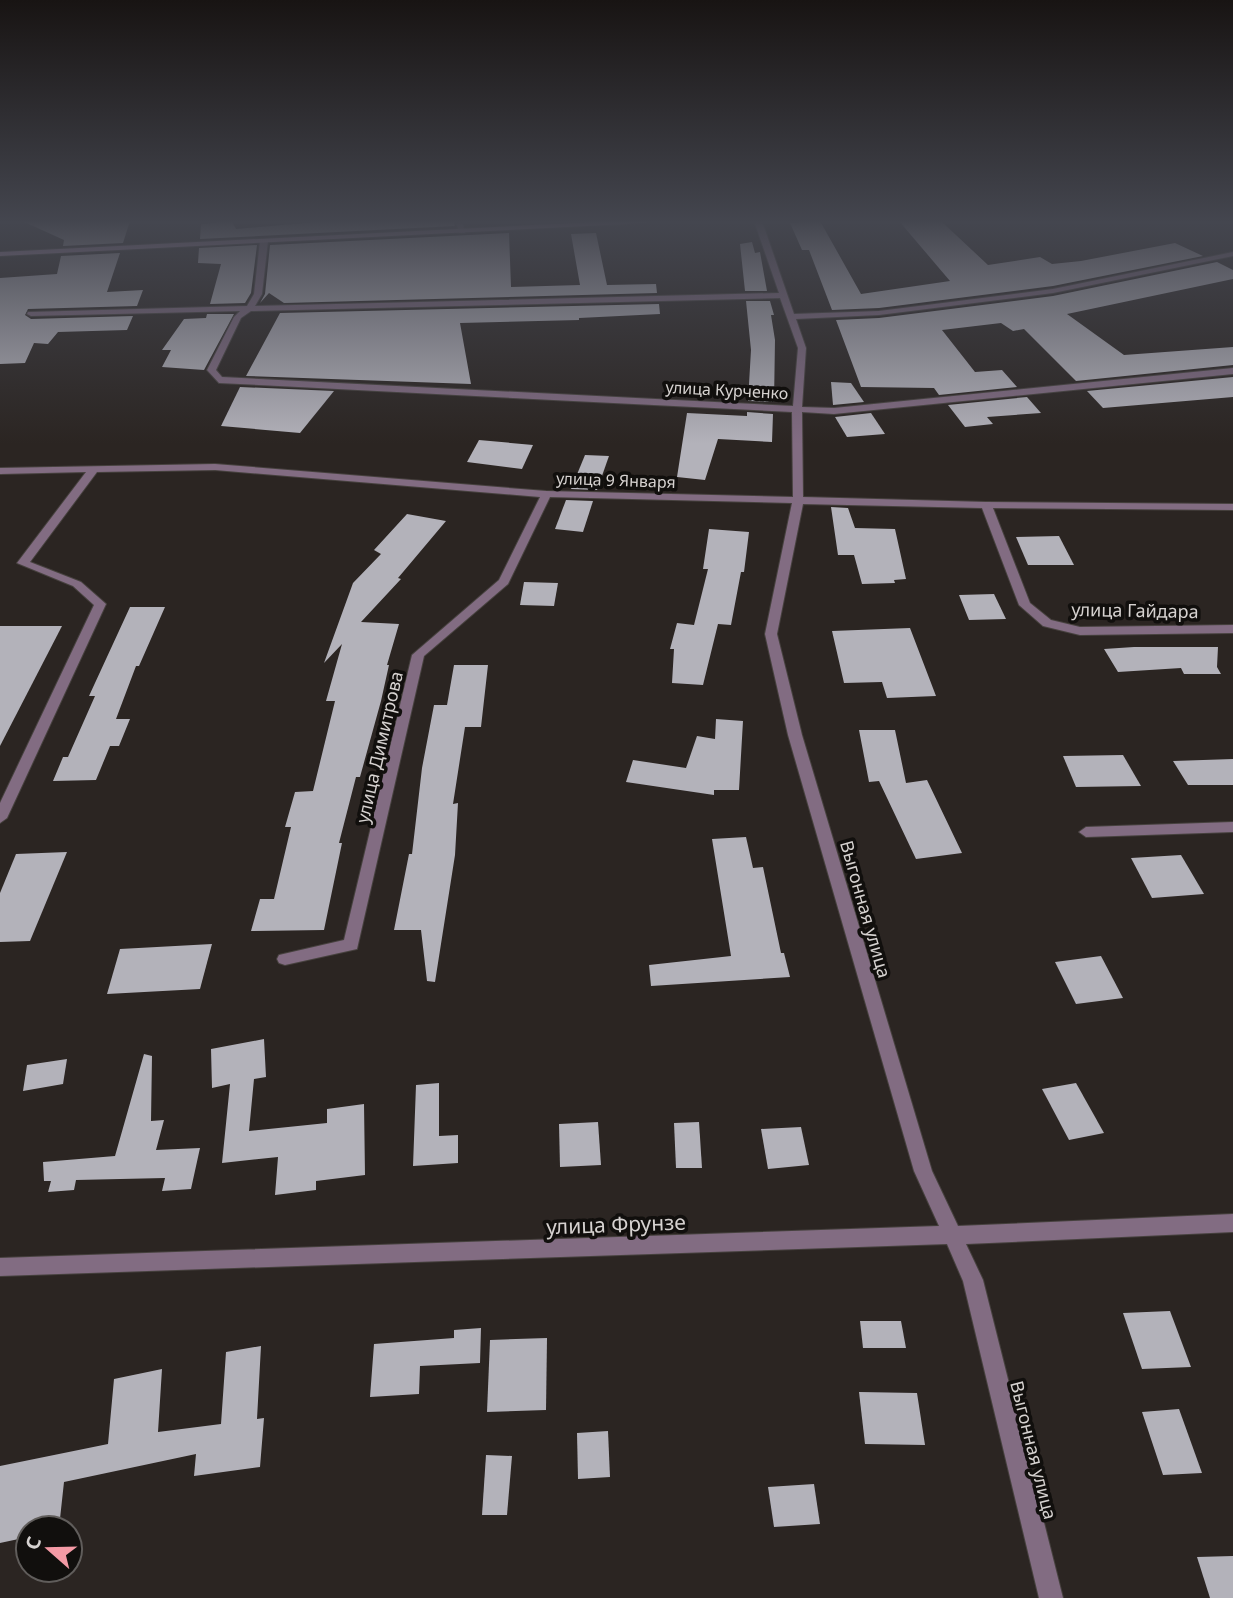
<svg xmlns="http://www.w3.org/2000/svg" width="1233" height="1598" font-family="'Noto Sans',sans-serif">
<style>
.building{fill:#b3b2ba}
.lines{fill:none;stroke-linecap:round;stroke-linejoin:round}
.minor-casing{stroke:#46413e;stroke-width:2}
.secondary-casing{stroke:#46413e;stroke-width:2}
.minor{fill:#826c82;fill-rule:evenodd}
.secondary{fill:#b793b7;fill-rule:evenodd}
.labels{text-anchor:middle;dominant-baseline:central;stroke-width:7;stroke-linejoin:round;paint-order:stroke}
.far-street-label{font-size:16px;fill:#d6d2d0;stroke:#110f0d}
.street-label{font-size:18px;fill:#d6d2d0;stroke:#110f0d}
.near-street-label{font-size:21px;fill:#d6d2d0;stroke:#110f0d}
</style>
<rect width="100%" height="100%" fill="#2b2522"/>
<g class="building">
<polygon points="22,221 130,221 123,243 63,246 64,240"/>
<polygon points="232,221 236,229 326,221 454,221 455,226 200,239 201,224"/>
<polygon points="820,221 861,294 950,281 899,221 941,221 988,265 1040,257 1052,264 1081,261 1175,243 1203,256 1053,286 879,308 832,310 809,250 802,250 790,223"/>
<polygon points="509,233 511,287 580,285 571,234 596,233 607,285 656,284 657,293 284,303 269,293 260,303 265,294 270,245"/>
<polygon points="752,242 755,253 760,252 767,291 745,291 740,244"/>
<polygon points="257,245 251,293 245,303 210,304 221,264 198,263 199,248"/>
<polygon points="120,253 107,292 143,290 137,306 28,309 25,315 31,319 133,316 127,330 58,332 48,344 34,343 25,363 0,364 0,278 57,274 61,256"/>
<polygon points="1217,262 1233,270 1233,279 1067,314 1124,355 1233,347 1233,365 1076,381 1024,329 1013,331 1001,323 942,330 975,372 1002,370 1017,387 939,395 934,388 861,387 836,320 879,318 1053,296"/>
<polygon points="746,301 770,301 774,315 771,315 775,340 774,402 748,401 751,350"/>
<polygon points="659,304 660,314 579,318 579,320 460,323 471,384 246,376 280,313"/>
<polygon points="207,314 234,314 204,370 162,367 171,350 162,350 184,319 206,318"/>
<polygon points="1233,377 1233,397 1103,408 1087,391"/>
<polygon points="831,382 851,383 864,402 833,405"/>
<polygon points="240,387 334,391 300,433 221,426"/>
<polygon points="1027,397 1041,413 987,417 993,424 965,427 948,405"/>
<polygon points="747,412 773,414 772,442 718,439 705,480 677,477 687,413 747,416"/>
<polygon points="871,413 885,434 847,437 835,417"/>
<polygon points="479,440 533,445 522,469 467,462"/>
<polygon points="585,455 609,456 597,490 571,489"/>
<polygon points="566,500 593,501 583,532 555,529"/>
<polygon points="831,507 848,508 855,528 895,529 906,579 894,580 895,583 862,584 854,555 838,555"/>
<polygon points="407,514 446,521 398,578 401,579 361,622 399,624 387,665 389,665 381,701 360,777 356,777 339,843 342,843 324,930 251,931 260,899 274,899 291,827 285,827 295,792 313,791 335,701 326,701 342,644 324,663 353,583 381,554 374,550"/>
<polygon points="709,529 749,532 744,572 741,572 731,625 718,624 703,685 672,683 674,649 670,649 677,623 694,625 708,569 703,569"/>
<polygon points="1059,536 1074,565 1028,565 1016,537"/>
<polygon points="524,582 558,583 554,606 520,605"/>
<polygon points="994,594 1006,619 969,620 959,595"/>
<polygon points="130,607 165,607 139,666 136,666 116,719 130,719 119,746 110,746 96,780 53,781 63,757 68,757 95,696 89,696"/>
<polygon points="0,626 62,626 0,746"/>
<polygon points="910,628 936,696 887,698 882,682 844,683 832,631"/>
<polygon points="1134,647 1218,647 1217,667 1221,674 1184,674 1181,668 1118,672 1104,649"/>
<polygon points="454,665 488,665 481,727 465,727 453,804 458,803 455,855 435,982 427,981 421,930 394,930 409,854 412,854 422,768 434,705 447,705"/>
<polygon points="716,719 743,721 739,790 714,790 714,795 626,782 633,760 686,768 697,736 715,739"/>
<polygon points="859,730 895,730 906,783 927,780 962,853 916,859 879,781 869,782"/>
<polygon points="1123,755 1141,786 1076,787 1063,756"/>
<polygon points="1233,759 1233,785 1188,785 1173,761"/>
<polygon points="746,837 753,868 763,867 781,953 784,953 790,977 651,986 649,965 731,956 712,839"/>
<polygon points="67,852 30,941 0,942 0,893 16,854"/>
<polygon points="1181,855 1204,894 1152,898 1131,858"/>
<polygon points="212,944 200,989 107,994 120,949"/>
<polygon points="1101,956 1123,998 1076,1004 1055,962"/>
<polygon points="264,1039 266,1077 254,1079 249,1131 327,1123 327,1109 364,1104 365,1175 316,1181 316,1190 275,1195 278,1157 222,1163 230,1084 212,1088 211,1049"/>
<polygon points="144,1054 152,1056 151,1121 164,1120 156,1150 200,1148 191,1189 162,1191 165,1178 76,1180 74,1190 48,1192 51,1181 44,1181 43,1162 115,1156"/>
<polygon points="67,1059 63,1084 23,1091 27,1065"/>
<polygon points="439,1083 439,1136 458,1135 458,1163 413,1166 416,1085"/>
<polygon points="1076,1083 1104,1133 1069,1140 1042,1089"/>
<polygon points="598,1122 601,1165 560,1167 559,1124"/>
<polygon points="699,1122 702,1168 676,1168 674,1123"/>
<polygon points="801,1127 809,1165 768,1169 761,1129"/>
<polygon points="1170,1311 1191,1367 1142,1369 1123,1313"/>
<polygon points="860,1321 901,1321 906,1348 863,1348"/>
<polygon points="481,1328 480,1363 420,1366 419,1394 370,1397 374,1344 454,1338 454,1330"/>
<polygon points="547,1338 546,1410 487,1412 490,1340"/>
<polygon points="261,1346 257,1419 264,1418 260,1467 194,1476 196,1454 64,1482 59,1528 28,1528 28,1537 0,1543 0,1466 108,1444 114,1379 162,1369 158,1432 221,1424 226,1352"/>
<polygon points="859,1392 917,1393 925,1445 865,1444"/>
<polygon points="1179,1409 1202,1473 1163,1475 1142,1412"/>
<polygon points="608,1431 610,1477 578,1479 577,1433"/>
<polygon points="486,1455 512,1456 507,1515 482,1515"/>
<polygon points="814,1484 820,1524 774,1527 768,1487"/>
<polygon points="1233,1556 1233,1598 1210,1598 1197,1557"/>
</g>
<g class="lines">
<defs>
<g id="minor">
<polygon points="456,221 462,221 465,233 459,233"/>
<path d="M754 221H762L794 314 879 311 1053 289 1233 252V256L1053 293 879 315 796 319 806 348 802 407 834 408 1233 368V374L834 414 802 412 803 497 986 502 1233 504V510L993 508 1030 603 1051 620 1080 627 1233 625V633L1080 635 1043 626 1019 605 982 508 803 504 777 634 802 735 932 1171 958 1226 1233 1214V1232L966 1244 983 1280 1063 1598H1039L963 1281 947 1244 0 1276V1258L939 1226 914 1171 788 735 765 634 792 503 550 497 508 584 424 656 357 949 285 965 279 963 277 959 279 955 344 940 412 655 499 580 540 497 215 470 97 472 30 562 81 582 106 604 7 818 0 823V803L94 605 73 586 17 563 86 472 0 474V468L215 464 546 491 793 497 792 412 219 383 207 370 234 317 240 311 31 316 27 314 28 312 247 306 254 294 260 241 264 239 268 241 262 294 255 306 779 293ZM780 298 798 348 793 406 222 377 216 370 241 318 251 311Z"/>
<polygon points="1233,822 1233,832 1086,837 1079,832 1086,827"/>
</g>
<polygon id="secondary" points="612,221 649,221 645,223 0,256 0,252"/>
</defs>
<use href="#minor" class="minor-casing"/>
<use href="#secondary" class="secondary-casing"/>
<use href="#minor" class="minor"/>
<use href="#secondary" class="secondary"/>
</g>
<linearGradient id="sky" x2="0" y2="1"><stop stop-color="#181413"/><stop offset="0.5" stop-color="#44464f"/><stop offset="1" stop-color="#44464f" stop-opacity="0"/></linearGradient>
<rect width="1233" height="444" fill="url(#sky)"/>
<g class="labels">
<g class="far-street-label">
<text transform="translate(727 390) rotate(3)">улица Курченко</text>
<text transform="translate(616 480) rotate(2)">улица 9 Января</text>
</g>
<g class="street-label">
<text transform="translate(1135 610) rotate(1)">улица Гайдара</text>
<text transform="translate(379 747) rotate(-77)">улица Димитрова</text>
<text transform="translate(866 909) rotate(74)">Выгонная улица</text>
<text transform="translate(1034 1450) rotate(76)">Выгонная улица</text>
</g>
<g class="near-street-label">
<text transform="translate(616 1224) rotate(-2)">улица Фрунзе</text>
</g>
</g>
<g transform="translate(49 1549) rotate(290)"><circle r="33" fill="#110f0d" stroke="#605d5b" stroke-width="2"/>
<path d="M0-5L12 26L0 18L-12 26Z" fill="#f49aa5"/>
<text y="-10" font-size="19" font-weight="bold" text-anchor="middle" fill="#d6d2d0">С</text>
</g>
</svg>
